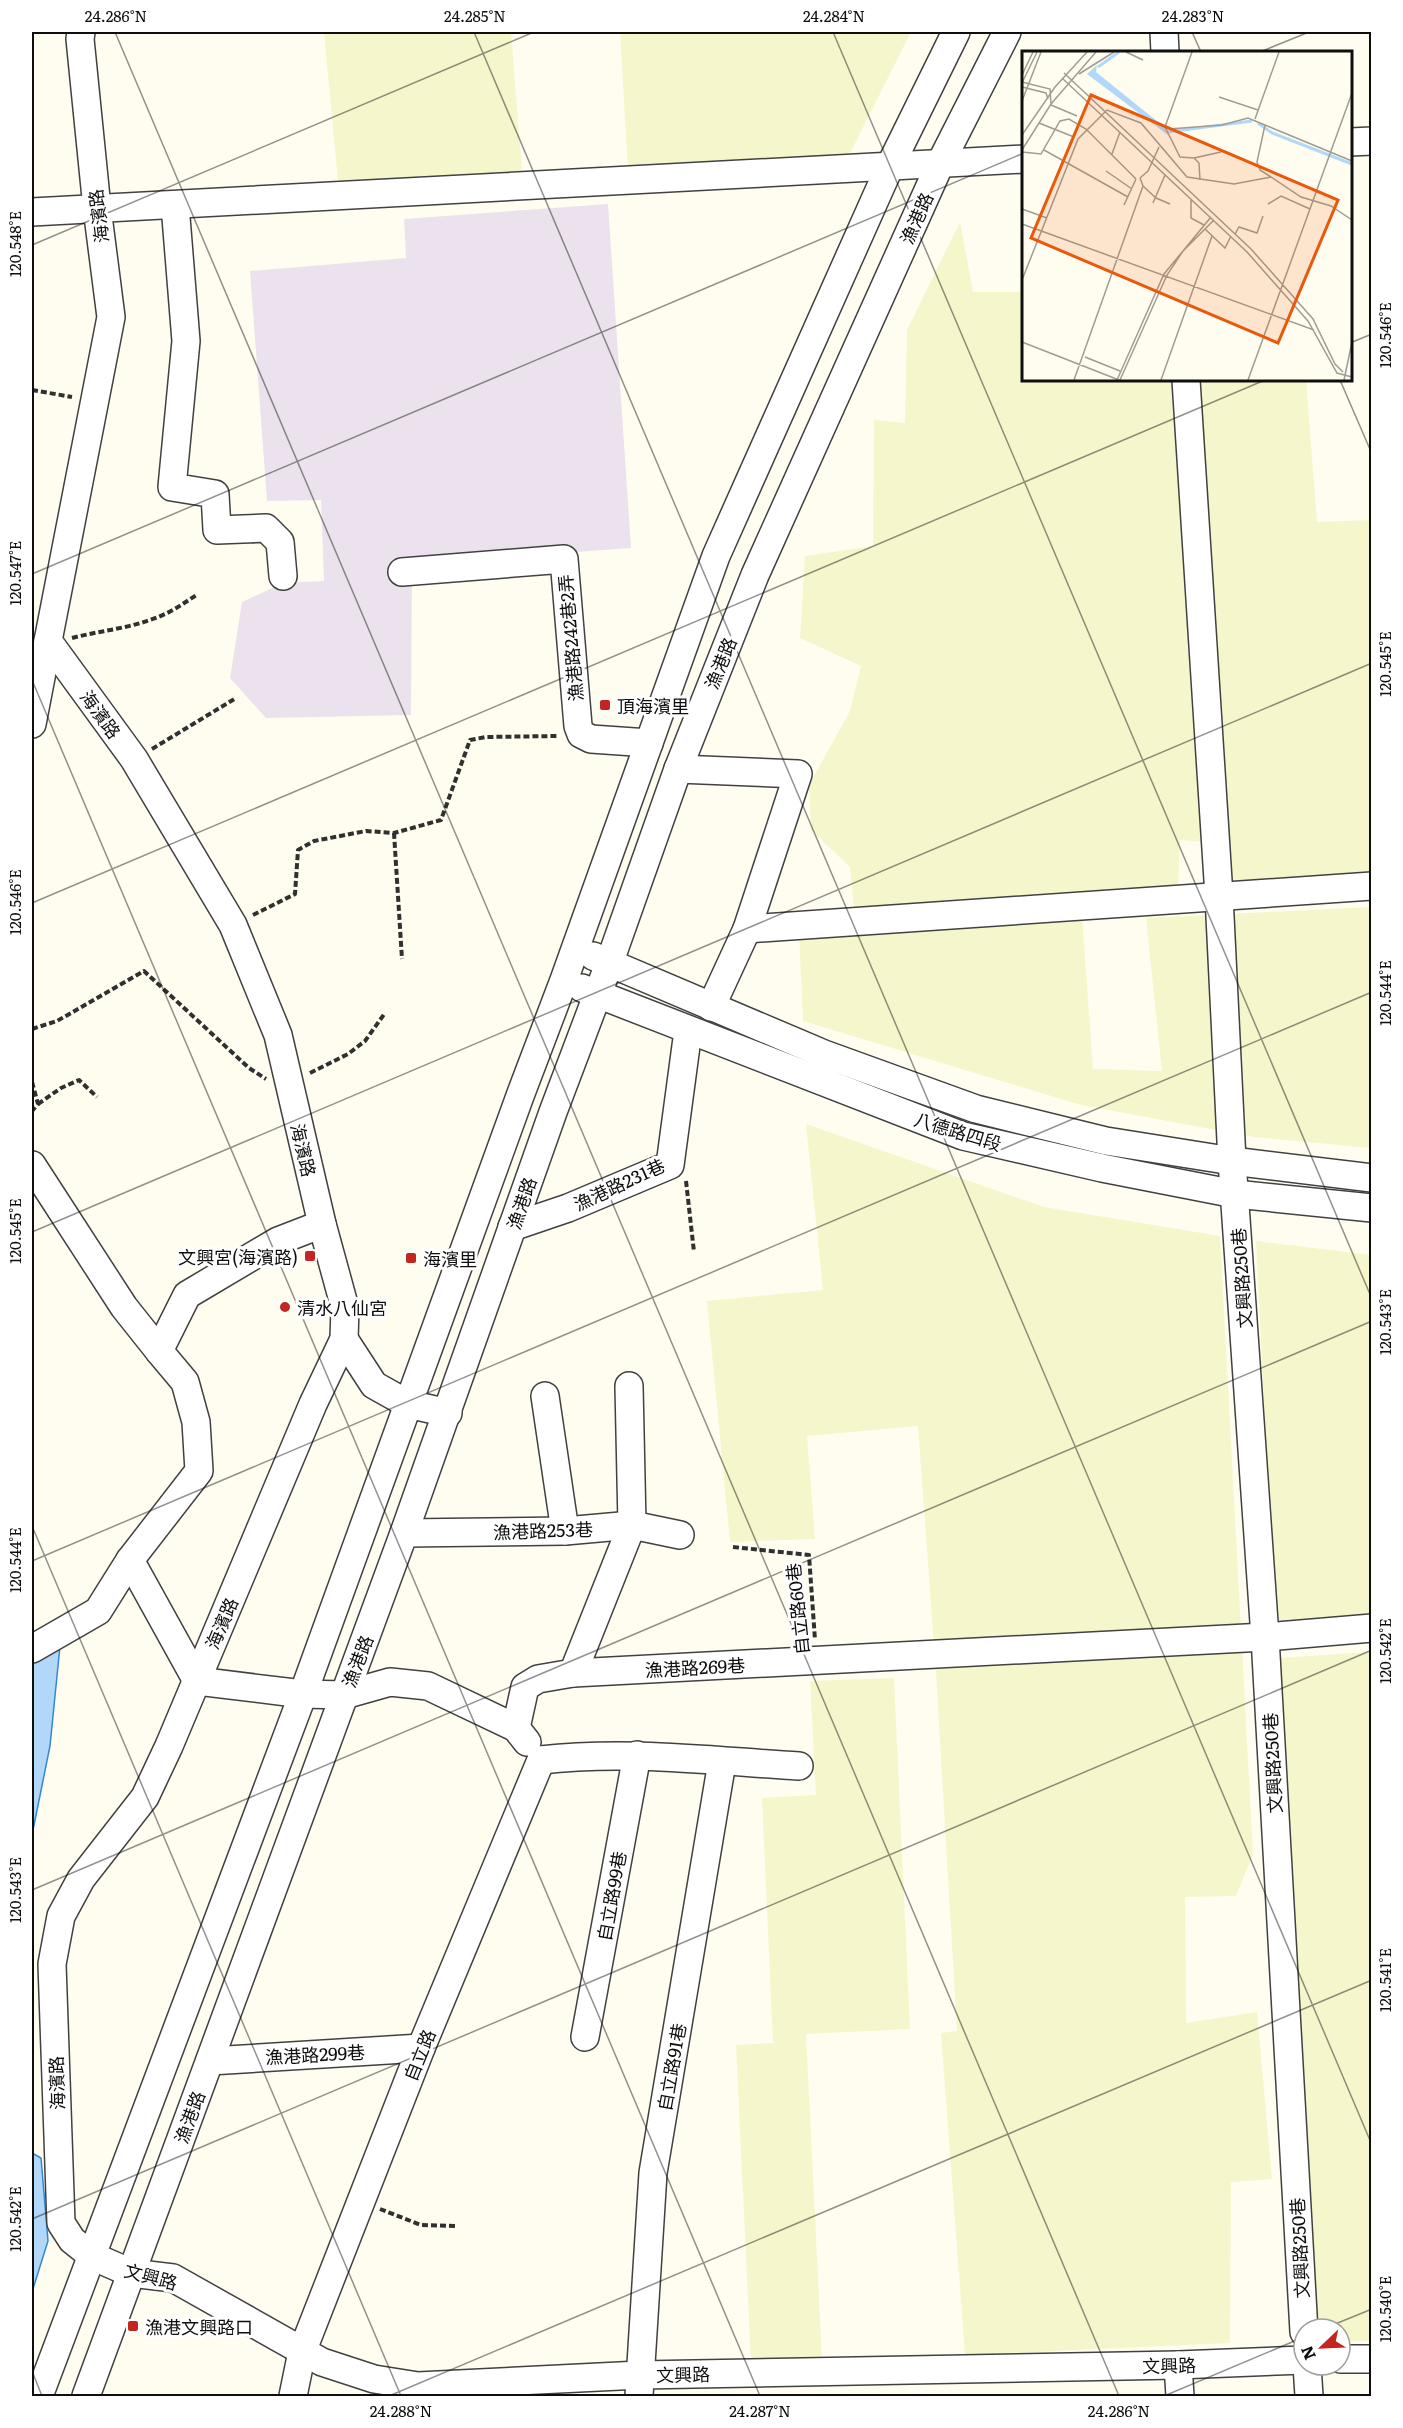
<svg xmlns="http://www.w3.org/2000/svg" width="1403" height="2428" font-family="Literata,'Noto Sans TC',serif">
<style>
.industrial{fill:#ece2ed}
.farmland{fill:#f6f6cd}
.water{fill:#b1d8f8;stroke:#3587d2;stroke-width:1.5}
.lines{fill:none;stroke-linecap:round;stroke-linejoin:round}
.minor-casing{stroke:#414141;stroke-width:30}
.path{stroke:#303030;stroke-width:4;stroke-dasharray:6 3;stroke-linecap:butt}
.minor{stroke:#fff;stroke-width:27}
.ticks{fill:none;stroke:#0e0e0e;stroke-width:1.5;stroke-opacity:0.45}
.poi-dot{fill:#c32520;stroke:#fff;stroke-width:2}
.labels{text-anchor:middle;dominant-baseline:central;stroke-width:6;stroke-linejoin:round;paint-order:stroke}
.street-label{font-size:18px;fill:#0e0e0e;stroke:#fff}
.poi-label{font-size:18px;fill:#0e0e0e;stroke:#fff;text-anchor:start}
.inset-river{fill:none;stroke:#b1d8f8;stroke-width:3}
.inset-road{fill:none;stroke:#9f9d95;stroke-width:1.5}
.view{fill:#e8590c;fill-opacity:0.15;stroke:#e8590c;stroke-width:3}
.inset-edge{fill:none;stroke:#0e0e0e;stroke-width:3}
.neatline{fill:none;stroke:#0e0e0e;stroke-width:2}
.ticks-label{font-size:15px;text-anchor:middle;fill:#0e0e0e}
</style>
<rect width="100%" height="100%" fill="#fffdef"/>
<polygon class="industrial" points="608,204 631,548 412,564 411,715 266,718 230,678 242,602 283,583 324,581 321,500 267,501 250,271 406,258 404,219"/>
<g class="farmland">
<polygon points="324,32 511,32 522,172 338,181"/>
<polygon points="620,32 911,32 850,153 628,170"/>
<polygon points="960,222 973,292 1023,292 1024,380 1172,380 1203,842 1180,840 1178,888 854,909 850,867 811,830 809,785 850,711 861,666 800,638 805,556 873,546 874,420 905,423 907,330"/>
<polygon points="1195,380 1306,380 1317,522 1371,520 1371,876 1227,883"/>
<polygon points="1371,907 1371,1148 1254,1137 1081,1105 803,1021 799,932 1082,916 1093,1069 1162,1071 1146,918"/>
<polygon points="806,1124 1044,1207 1220,1236 1253,1854 1236,1896 1185,1897 1186,2023 1257,2012 1272,2179 1231,2182 1230,2343 965,2355 941,2033 957,2031 936,1673 918,1426 807,1436 815,1539 730,1542 707,1301 823,1290"/>
<polygon points="1256,1241 1371,1255 1371,1618 1275,1623"/>
<polygon points="1371,1652 1371,2341 1340,2341 1340,2329 1316,2329 1279,1658"/>
<polygon points="894,1678 910,2029 806,2034 822,2360 751,2363 736,2045 773,2043 762,1798 816,1795 810,1681"/>
</g>
<g class="water">
<polygon points="60,1646 50,1746 32,1835 32,1658"/>
<polygon points="32,2153 41,2158 48,2241 32,2292"/>
</g>
<g class="lines">
<defs>
<g id="minor">
<polyline points="81,32 80,39 97,208 111,317 48,641 134,759 233,925 278,1035 322,1224 345,1308 344,1339 313,1404 169,1746 145,1797 81,1879 61,1916 52,1964 61,2223 72,2240 92,2256 131,2273 173,2278 322,2362 374,2379 418,2386 640,2375 1178,2365 1304,2360"/>
<polyline points="1164,32 1165,52"/>
<polyline points="1350,142 1372,141"/>
<polyline points="175,205 186,341 172,487 215,494 217,530 266,528 280,542 283,576"/>
<polyline points="32,212 1024,159"/>
<polyline points="1186,380 1219,896 1232,1161 1265,1637 1304,2332"/>
<polyline points="402,572 564,559 578,726 581,734 591,739 649,743"/>
<polyline points="32,724 48,641"/>
<polyline points="678,769 798,774 747,929 711,1007"/>
<polyline points="747,929 1372,886"/>
<polyline points="593,956 824,1054 976,1109 1106,1141 1232,1161 1372,1178"/>
<polyline points="582,988 963,1136 1102,1168 1235,1194 1372,1208"/>
<polyline points="32,1165 124,1307 159,1351"/>
<polyline points="512,1227 568,1208 670,1165 688,1031"/>
<polyline points="344,1339 374,1385 408,1404 448,1413"/>
<polyline points="545,1396 565,1531"/>
<polyline points="404,1533 565,1531 632,1525 680,1535"/>
<polyline points="130,1560 197,1681"/>
<polyline points="32,1649 98,1611 130,1560 199,1471 196,1422 185,1382 159,1351 187,1295 278,1241 322,1224"/>
<polyline points="573,1673 632,1525 629,1386"/>
<polyline points="197,1681 303,1694 344,1695 390,1682 428,1686 516,1728 527,1742"/>
<polyline points="516,1728 525,1687 538,1679 573,1673 1265,1637 1372,1628"/>
<path d="M541 1760C627 1750 713 1761 799 1766"/>
<polyline points="585,2037 637,1755"/>
<polyline points="210,2061 421,2048"/>
<polyline points="1340,2359 1372,2359"/>
<polyline points="1178,2365 1180,2396"/>
<polyline points="1307,2365 1309,2396"/>
<polyline points="39,2396 303,1694 520,1096 564,980 716,556 890,166 956,32"/>
<polyline points="86,2396 404,1533 553,1112 609,964 678,769 755,575 940,164 1007,32"/>
<polyline points="293,2396 302,2352 421,2048 541,1760"/>
<polyline points="639,2396 653,2173 722,1762"/>
</g>
</defs>
<use href="#minor" class="minor-casing"/>
<g class="path">
<polyline points="32,390 72,397"/>
<path d="M72 638C103 630 135 628 165 614 176 609 187 601 198 594"/>
<polyline points="152,749 236,698"/>
<polyline points="394,833 402,959"/>
<polyline points="253,915 295,894 298,850 314,841 366,831 394,833 441,820 470,740 486,737 558,736"/>
<polyline points="32,1029 57,1021 144,971 249,1068 266,1079"/>
<polyline points="310,1073 348,1054 365,1041 385,1013"/>
<polyline points="32,1082 38,1104 32,1111"/>
<polyline points="38,1104 61,1088 79,1080 97,1097"/>
<polyline points="686,1181 694,1252"/>
<polyline points="733,1547 809,1555 815,1640"/>
<polyline points="380,2209 421,2225 455,2226"/>
</g>
<use href="#minor" class="minor"/>
</g>
<path class="ticks" d="M115 32 1119 2396M474 32 1372 2145M833 32 1372 1299M1192 32 1201 52M1260 52 1309 32M32 245 534 32M1350 343 1372 334M1340 380 1372 454M32 574 1024 153M32 680 760 2396M32 903 1265 380M32 1232 1372 663M32 1526 401 2396M32 1561 1372 992M32 1890 1372 1321M32 2219 1372 1650M1323 2329 1372 2309M32 2371 42 2396M389 2396 1372 1980M1164 2396 1304 2337"/>
<g class="poi-dot">
<rect x="599" y="699" width="12" height="12" rx="3"/>
<rect x="304" y="1250" width="12" height="12" rx="3"/>
<rect x="405" y="1252" width="12" height="12" rx="3"/>
<circle cx="285" cy="1307" r="6"/>
<rect x="127" y="2320" width="12" height="12" rx="3"/>
</g>
<g class="labels">
<g class="street-label">
<text transform="translate(98 216) rotate(-97)">海濱路</text>
<text transform="translate(916 218) rotate(-66)">漁港路</text>
<text transform="translate(570 638) rotate(-95)">漁港路242巷2弄</text>
<text transform="translate(720 663) rotate(-68)">漁港路</text>
<text transform="translate(101 714) rotate(54)">海濱路</text>
<text transform="translate(958 1131) rotate(17)">八德路四段</text>
<text transform="translate(304 1150) rotate(77)">海濱路</text>
<text transform="translate(619 1184) rotate(-25)">漁港路231巷</text>
<text transform="translate(521 1203) rotate(-71)">漁港路</text>
<text transform="translate(1241 1278) rotate(-94)">文興路250巷</text>
<text transform="translate(543 1530) rotate(-2)">漁港路253巷</text>
<text transform="translate(797 1609) rotate(-96)">自立路60巷</text>
<text transform="translate(221 1623) rotate(-67)">海濱路</text>
<text transform="translate(357 1661) rotate(-69)">漁港路</text>
<text transform="translate(695 1667) rotate(-3)">漁港路269巷</text>
<text transform="translate(1272 1763) rotate(-93)">文興路250巷</text>
<text transform="translate(611 1896) rotate(-80)">自立路99巷</text>
<text transform="translate(315 2054) rotate(-3)">漁港路299巷</text>
<text transform="translate(419 2055) rotate(-68)">自立路</text>
<text transform="translate(671 2067) rotate(-80)">自立路91巷</text>
<text transform="translate(56 2083) rotate(-92)">海濱路</text>
<text transform="translate(189 2117) rotate(-70)">漁港路</text>
<text transform="translate(1299 2248) rotate(-93)">文興路250巷</text>
<text transform="translate(151 2276) rotate(15)">文興路</text>
<text transform="translate(1169 2365) rotate(-1)">文興路</text>
<text transform="translate(683 2374) rotate(-1)">文興路</text>
</g>
<g class="poi-label">
<text x="617" y="705">頂海濱里</text>
<text x="298" y="1256" text-anchor="end">文興宮(海濱路)</text>
<text x="423" y="1258">海濱里</text>
<text x="297" y="1307">清水八仙宮</text>
<text x="145" y="2326">漁港文興路口</text>
</g>
</g>
<g transform="translate(1022 51)">
<rect width="330" height="330" fill="#fffdef"/>
<path d="M75 14 74 21 146 79V84L65 23Z" fill="#b1d8f8"/>
<path class="inset-river" d="M76 16 97 1M236 72 250 82 330 113M145 81 230 70"/>
<path class="inset-road" d="M104 1 121 9M170 1 143 76 158 106 172 107 177 112 178 129M42 22 229 198 291 268 313 313 321 321M57 23 92 1M0 24 11 1M40 27 225 201 286 270 315 322 330 326M0 31 28 38 29 53M0 32 15 1M0 36 24 42 26 48M197 46 236 59M0 50 19 1M29 54 55 65M233 68 257 1M17 72 52 86M243 74 235 111 238 119 249 126M147 78 200 74 226 67 330 110M0 84 33 36 65 1M0 99 29 53 74 1M22 99 106 146M0 101 19 103 38 70 47 68 64 78 114 128M90 103 98 81M172 107 199 101M84 120 110 138M118 127 126 120 137 96M121 135 134 147 148 153M169 149V167L182 174M131 152 143 124M246 153 259 145 288 158M102 154 114 128M0 158 25 167M0 173 292 279M183 178 203 197 209 185M213 183 217 176 235 182 241 165M0 229 56 88 85 59 119 72 165 126 212 133 249 126 279 146 309 155 330 169M0 291 97 329M63 306 98 320M52 329 121 135 118 127M95 329 142 223 189 166M98 329 145 224 161 200 192 169M139 329 190 185M226 329 330 42M322 329 330 291"/>
<path class="view" d="M69 44 316 149 256 292 9 187Z"/>
<rect width="330" height="330" class="inset-edge"/>
</g>
<rect width="1403" height="2428" fill="none" stroke="#ffffff" stroke-width="66"/>
<g transform="translate(1322 2347) rotate(247)"><circle r="28" fill="#ffffff" stroke="#9f9f9f" stroke-width="1.5"/>
<path d="M0-4.5L10 22L0 15L-10 22Z" fill="#c32520"/>
<text y="-9" font-size="16" font-weight="bold" text-anchor="middle" fill="#0e0e0e">N</text>
</g>
<rect x="33" y="33" width="1337" height="2362" class="neatline"/>
<g class="ticks-label">
<text x="116" y="22">24.286°N</text>
<text x="475" y="22">24.285°N</text>
<text x="834" y="22">24.284°N</text>
<text x="1193" y="22">24.283°N</text>
<text transform="translate(16 244) rotate(-90)" y="5">120.548°E</text>
<text transform="translate(1386 335) rotate(-90)" y="5">120.546°E</text>
<text transform="translate(16 573) rotate(-90)" y="5">120.547°E</text>
<text transform="translate(1386 664) rotate(-90)" y="5">120.545°E</text>
<text transform="translate(16 902) rotate(-90)" y="5">120.546°E</text>
<text transform="translate(1386 993) rotate(-90)" y="5">120.544°E</text>
<text transform="translate(16 1231) rotate(-90)" y="5">120.545°E</text>
<text transform="translate(1386 1322) rotate(-90)" y="5">120.543°E</text>
<text transform="translate(16 1560) rotate(-90)" y="5">120.544°E</text>
<text transform="translate(1386 1651) rotate(-90)" y="5">120.542°E</text>
<text transform="translate(16 1890) rotate(-90)" y="5">120.543°E</text>
<text transform="translate(1386 1980) rotate(-90)" y="5">120.541°E</text>
<text transform="translate(16 2219) rotate(-90)" y="5">120.542°E</text>
<text transform="translate(1386 2309) rotate(-90)" y="5">120.540°E</text>
<text x="401" y="2417">24.288°N</text>
<text x="760" y="2417">24.287°N</text>
<text x="1119" y="2417">24.286°N</text>
</g>
</svg>
